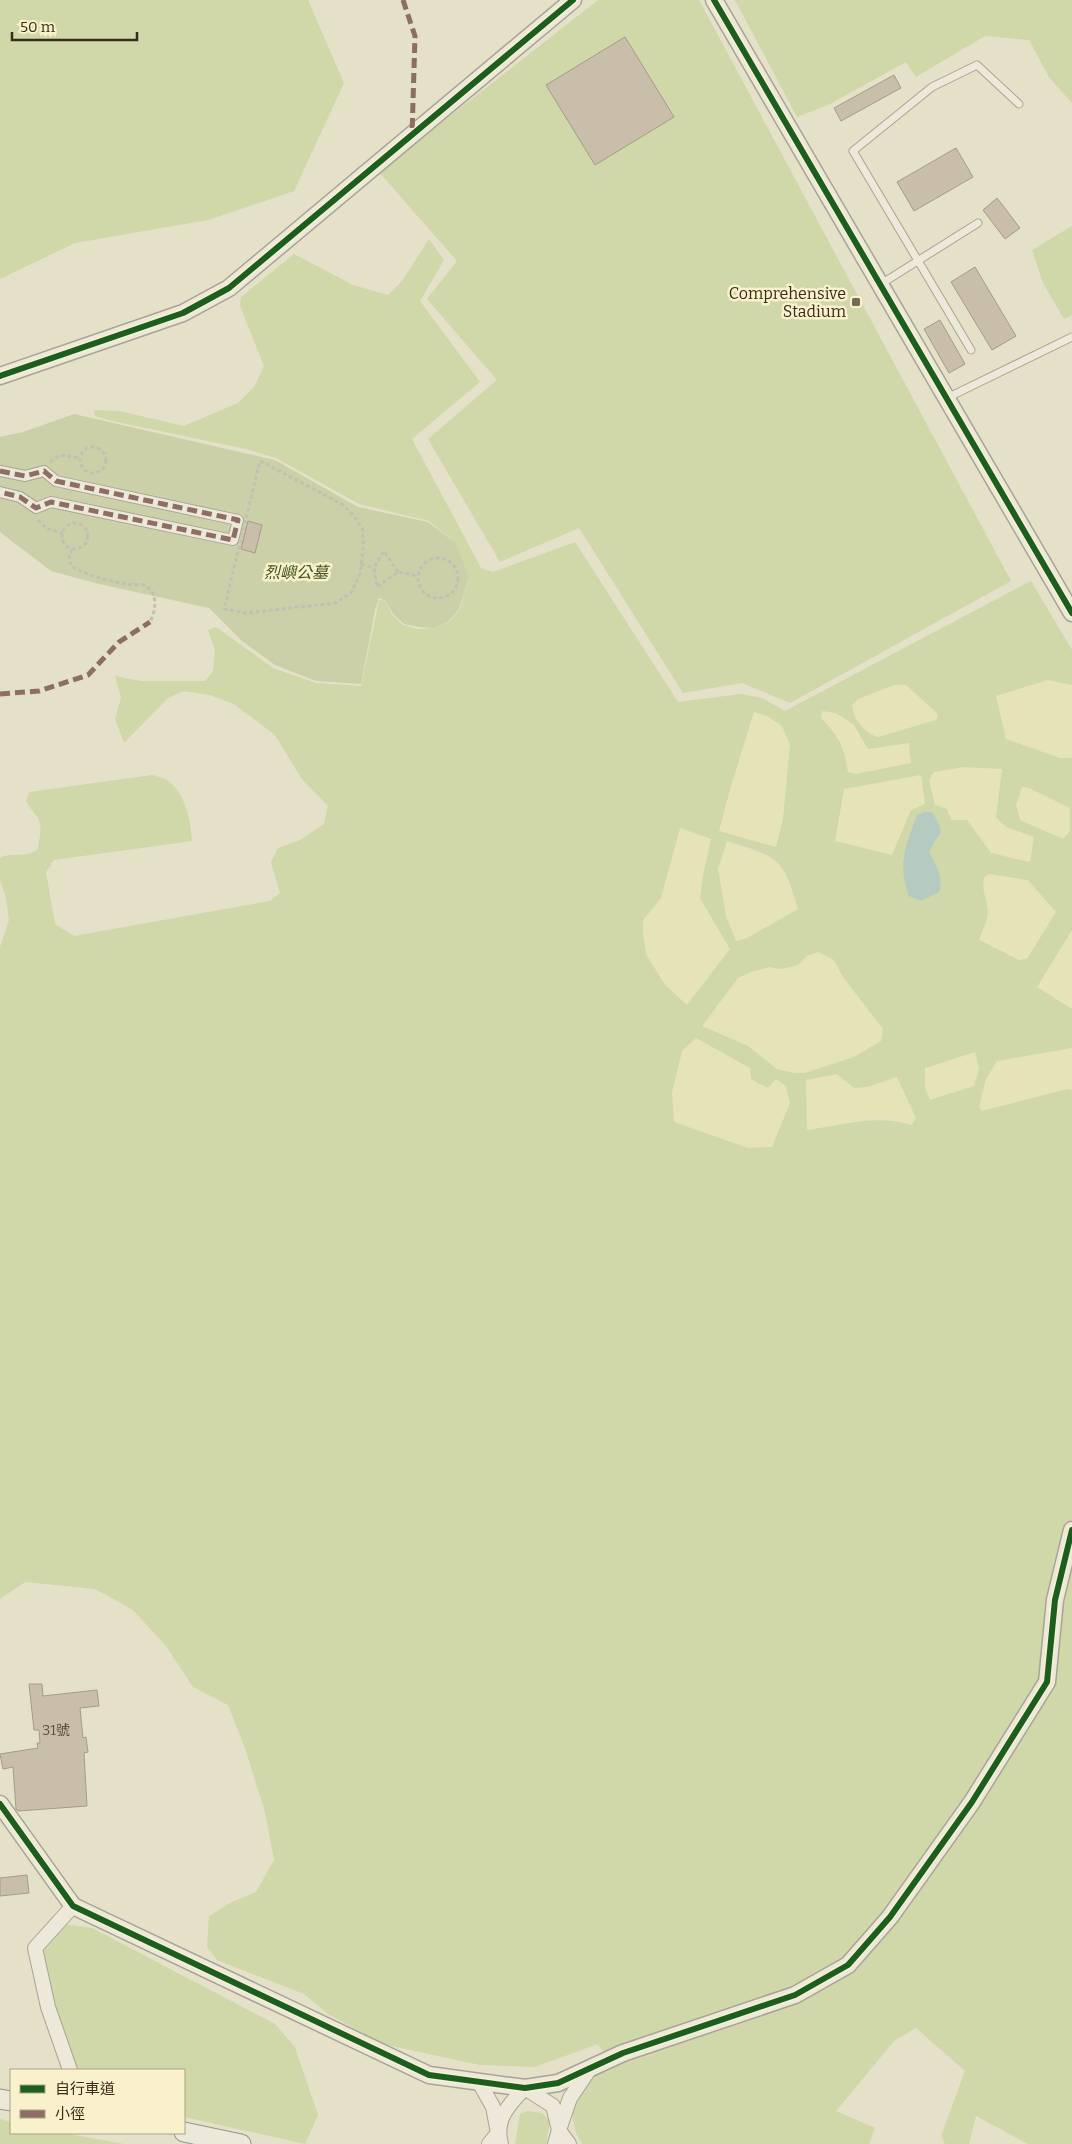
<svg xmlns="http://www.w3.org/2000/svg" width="1072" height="2144" font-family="Bitter,'Noto Sans TC',serif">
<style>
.farmland{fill:#e6e3b7}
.green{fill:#d0d7a9;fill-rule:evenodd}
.cemetery{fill:#cbd0a9}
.water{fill:#b5cac0}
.building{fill:#c9bea9;stroke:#a59b88}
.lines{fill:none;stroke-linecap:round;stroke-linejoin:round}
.service-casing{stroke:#a9a492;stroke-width:9}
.pedestrian-casing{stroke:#a9a492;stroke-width:12}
.minor-casing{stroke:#a9a492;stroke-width:16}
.tertiary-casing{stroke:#a9a492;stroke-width:19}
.secondary-casing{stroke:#999382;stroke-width:21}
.path{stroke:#c4c0b1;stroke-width:3;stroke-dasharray:4 2.5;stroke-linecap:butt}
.service{stroke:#ece9db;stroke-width:7}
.pedestrian{stroke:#ece9db;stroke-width:10}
.minor{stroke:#ece9db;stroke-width:14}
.tertiary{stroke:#ece9db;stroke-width:16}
.secondary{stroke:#ece9db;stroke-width:19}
.quiet{stroke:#8d6e63;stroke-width:5;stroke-dasharray:10 5;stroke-linecap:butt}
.cycleway-casing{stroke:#f8f1cc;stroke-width:9}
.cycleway{stroke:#1b5e20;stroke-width:6}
.poi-dot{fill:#746b57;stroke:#f8f1cc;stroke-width:2}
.labels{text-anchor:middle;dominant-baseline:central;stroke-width:5;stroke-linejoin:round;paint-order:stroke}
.number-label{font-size:14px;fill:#5c503e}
.poi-label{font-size:16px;fill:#372c1a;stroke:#f8f1cc;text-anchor:end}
.park-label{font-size:16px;font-style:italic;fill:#41551f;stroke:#f8f1cc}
</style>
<rect width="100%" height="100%" fill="#e5e0c8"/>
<g class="farmland">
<polygon points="1048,680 1072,685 1072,758 1060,758 1006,739 996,696"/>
<polygon points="894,685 906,685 936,712 938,717 936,720 878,737 869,735 853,714 852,705 858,699"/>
<polygon points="822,711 836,713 854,725 868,749 909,743 911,763 856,774 848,772 843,747 821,718"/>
<polygon points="755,712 767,716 782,726 790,744 783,819 776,847 719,831 731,786"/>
<polygon points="964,767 1002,769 996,817 1006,827 1034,837 1030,862 991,853 967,820 951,820 935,806 929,780 934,772"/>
<polygon points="921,775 925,804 896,844 892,855 835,841 844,789"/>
<polygon points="1022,787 1029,788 1070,808 1070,831 1063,839 1019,819 1016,806"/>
<polygon points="680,827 711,839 703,876 711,917 730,949 687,1005 665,985 646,954 643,933 643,919 661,898"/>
<polygon points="727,841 776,861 784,873 798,909 747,938 736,941 726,916 718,869"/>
<polygon points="989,874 1028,880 1056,912 1027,959 1019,960 979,939 988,917 988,905 982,891 984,878"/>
<polygon points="1072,930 1072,1009 1036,987"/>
<polygon points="818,952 834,960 843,977 883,1029 881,1041 854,1057 805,1073 794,1073 777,1069 748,1046 701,1026 738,978 751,972 769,967 781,969 798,965 807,956"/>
<polygon points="696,1037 750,1068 751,1079 768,1087 776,1079 786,1086 790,1103 772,1147 748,1148 674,1122 672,1092 683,1051"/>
<polygon points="1072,1048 1072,1090 1067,1089 981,1111 979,1106 986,1079 997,1061"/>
<polygon points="975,1052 979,1069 974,1086 930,1100 925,1088 925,1068"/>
<polygon points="837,1074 867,1087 897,1076 916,1118 912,1125 892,1119 868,1119 807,1130 808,1105 806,1080"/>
</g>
<g class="green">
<polygon points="0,0 308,0 344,83 294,191 208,220 75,243 0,279"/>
<polygon points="598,0 699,0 1011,581 790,703 742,683 683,693 579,528 500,562 428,439 497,380 427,299 457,261 379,172"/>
<polygon points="735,0 1072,0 1072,103 1049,77 1029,40 985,36 916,77 906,62 828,105 797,117"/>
<polygon points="1072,226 1072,315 1064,319 1043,283 1032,250"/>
<path d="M429 239 444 260 420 301 480 382 412 439 481 568 493 572 575 542 678 702 741 694 762 698 785 711 1031 581 1072 650V685L1048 680 996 696 1006 739 1060 758H1072V930L1037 987 1072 1009V1048L997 1061 986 1079 979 1106 982 1111 1067 1089 1072 1090V2144H1028L976 2116 969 2144H945L941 2136 965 2071 916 2028 894 2041 836 2111 875 2128 869 2144H582L576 2133 572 2115 579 2095 587 2081 612 2065 598 2044 535 2067 480 2065 382 2044 328 2014 304 1994 217 1960 207 1947 209 1916 232 1902 256 1892 274 1860 265 1812 246 1751 228 1705 193 1687 166 1646 133 1610 95 1589 25 1582 0 1599V947L9 920 6 898 0 879V858C13 851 26 859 38 849 39 840 43 826 38 818 34 812 29 808 26 801L29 792 152 775C157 776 163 778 167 780 185 792 191 821 192 841L54 860 46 872 55 924 74 936 270 901 280 893 271 862 278 848 300 840 324 824 328 806 301 778 275 735 234 704 210 695 183 691 167 699 124 743 115 719 121 698 115 676 141 681H205L213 671 215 651 208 630 216 627 273 668 316 683 361 686 379 600 386 601 392 615 403 625 418 629 435 628 449 622 460 609 469 577 457 544 429 521 359 504 276 458 246 449 112 421 95 416 94 410 119 411 184 426 238 403 254 387 264 366 240 306 241 297 294 254 353 285 388 295 402 281ZM894 685H906L936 712 938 717 936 720 878 737C865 734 853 719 852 705L858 699ZM822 711 836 713 854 725 868 749 909 743 911 763 856 774 848 772C843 745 840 738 821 718ZM754 712 767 716 782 726 790 744 783 819 776 847 719 831 731 786ZM964 767 1002 769 996 817 1006 827 1034 837 1030 862 991 853 967 820H951L947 809 935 805 929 780 934 772ZM921 775 925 804 911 810 892 855 835 841 844 789ZM1022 787 1029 788 1070 808V831L1063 839 1020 820 1016 805ZM680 828 711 839 703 876 700 898 730 949 687 1005 665 985 646 954 643 933V920L661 898ZM941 830 939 838 903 879ZM727 841C740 845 768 853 777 862 789 874 793 894 798 909L747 938 736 941 726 916 718 869ZM989 874 1028 880 1056 912 1027 959 1019 960 979 940C983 929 990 917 987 905 985 893 982 891 984 878ZM818 952 834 960 843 977 883 1029 881 1041 854 1057 805 1073H794L777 1069 748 1046 702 1026 738 978 751 972 769 967 781 969 798 965 807 956ZM696 1038 750 1068 751 1079 768 1088 776 1079 786 1086 790 1103 772 1147 748 1148 674 1122 672 1092 682 1051ZM975 1052 979 1069 974 1086 930 1100 925 1088V1068ZM837 1074 854 1088 867 1087 897 1077 916 1118 912 1125C872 1114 846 1125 807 1130L806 1080Z"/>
<polygon points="63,1924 92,1928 275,2024 295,2047 318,2115 305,2144 184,2117 184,2070 68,2070 44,2000 42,1942"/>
<polygon points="528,2111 542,2113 550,2121 546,2144 515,2144 520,2114"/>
<polygon points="0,2119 11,2122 11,2133 63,2133 124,2144 0,2144"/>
</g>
<polygon class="cemetery" points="74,414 275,460 358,507 428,522 457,544 469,577 459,609 449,621 435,628 419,627 404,624 393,614 386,601 379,598 375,610 361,684 316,681 275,665 242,641 209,608 99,584 51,571 0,532 0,437 23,432"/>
<path class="water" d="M924 812H932C948 837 939 831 929 852 936 866 944 876 939 892L921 901 909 896C897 864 906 845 917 815Z"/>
<g class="building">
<polygon points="625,37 674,117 595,165 546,85"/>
<polygon points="894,75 901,88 841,121 834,108"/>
<polygon points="956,148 973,177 914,211 897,182"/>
<polygon points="997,198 1020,228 1005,239 983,210"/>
<polygon points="975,267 1016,336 992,350 951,282"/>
<polygon points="940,320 965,364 949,373 924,329"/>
<polygon points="248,521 262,525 255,553 241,549"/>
<polygon points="29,1684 42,1684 43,1696 97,1690 99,1706 80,1708 83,1738 86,1737 88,1752 84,1753 87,1806 18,1811 16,1809 13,1767 3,1769 0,1754 38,1748 37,1743 40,1743 39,1730 34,1730"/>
<polygon points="27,1875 29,1893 0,1896 0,1878"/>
</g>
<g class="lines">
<defs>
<g id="service">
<polyline points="881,284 978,223"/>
<polyline points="971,350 853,151 932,87 977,65 1019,104"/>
<polyline points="947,398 1072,337"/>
</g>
<polyline id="pedestrian" points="0,471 25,476 44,471 56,481 238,520 233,540 51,502 36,508 20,497 0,492"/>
<g id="minor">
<polyline points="70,2070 48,2007 35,1948 73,1906"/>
<polyline points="479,2082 493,2107 498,2133 489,2144"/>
<path d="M501 2144C494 2120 509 2104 525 2088L553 2106 559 2130 555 2144"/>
<polyline points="569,2144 559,2130 570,2098 589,2070"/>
</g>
<g id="tertiary">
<polyline points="714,0 1072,613"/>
<polyline points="0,376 183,313 229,288 573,0"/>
<polyline points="0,1804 73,1906 429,2075 525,2088 558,2083 623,2053 795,1995 848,1965 890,1917 972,1802 1047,1682 1055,1600 1072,1530"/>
</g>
<g id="secondary">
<polyline points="0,2099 11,2101"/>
<polyline points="184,2132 241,2144"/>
</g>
</defs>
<use href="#service" class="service-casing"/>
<use href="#pedestrian" class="pedestrian-casing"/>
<use href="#minor" class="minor-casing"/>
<use href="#tertiary" class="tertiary-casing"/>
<use href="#secondary" class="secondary-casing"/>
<g class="path">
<circle cx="93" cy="460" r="13"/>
<polygon points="260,461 342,504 354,516 363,530 363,551 360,573 351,593 335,603 246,613 224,609"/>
<polyline points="50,462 60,455 80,458"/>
<polyline points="38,520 47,529 63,533"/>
<circle cx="75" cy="536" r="13"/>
<path d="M72 549 69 557 71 566C87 576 109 581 127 584 132 585 138 584 143 585 159 590 156 611 150 622"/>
<circle cx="438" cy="578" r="20"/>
<polyline points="361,564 374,568"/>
<polyline points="398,572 384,551 374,568 377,587 398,572 418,576"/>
</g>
<use href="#service" class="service"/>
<use href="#pedestrian" class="pedestrian"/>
<use href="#minor" class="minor"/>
<use href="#tertiary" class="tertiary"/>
<use href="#secondary" class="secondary"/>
<g class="quiet">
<polyline points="403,0 415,36 412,135"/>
<polyline points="0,471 25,476 44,471 56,481 238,520 233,540 51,502 36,508 20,497 0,492"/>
<polyline points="0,694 39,691 88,675 119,642 150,622"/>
</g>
<defs>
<g id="cycleway">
<polyline points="714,0 1072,613"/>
<polyline points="0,376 183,313 229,288 573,0"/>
<polyline points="0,1804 73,1906 429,2075 525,2088 558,2083 623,2053 795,1995 848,1965 890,1917 972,1802 1047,1682 1055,1600 1072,1530"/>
</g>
</defs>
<use href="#cycleway" class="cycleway-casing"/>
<use href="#cycleway" class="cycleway"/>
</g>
<rect class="poi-dot" x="851" y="297" width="10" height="10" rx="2.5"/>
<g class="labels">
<g class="number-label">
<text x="56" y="1730">31號</text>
</g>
<g class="poi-label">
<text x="846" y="293">Comprehensive<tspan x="846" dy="18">Stadium</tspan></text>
</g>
<g class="park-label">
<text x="296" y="572">烈嶼公墓</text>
</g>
</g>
<rect x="10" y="2069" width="175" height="65" fill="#f8f1cc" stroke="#aba285"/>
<rect x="20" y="2085" width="25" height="8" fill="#1b5e20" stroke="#aba285"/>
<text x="55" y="2094" font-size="15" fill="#372c1a">自行車道</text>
<rect x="20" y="2110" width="25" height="8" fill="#8d6e63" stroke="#aba285"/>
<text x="55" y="2119" font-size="15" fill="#372c1a">小徑</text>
<path d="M12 32v8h125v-8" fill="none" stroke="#372c1a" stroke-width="2.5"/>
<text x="20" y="32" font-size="15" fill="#372c1a" stroke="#f8f1cc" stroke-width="4" paint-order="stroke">50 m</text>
</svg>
